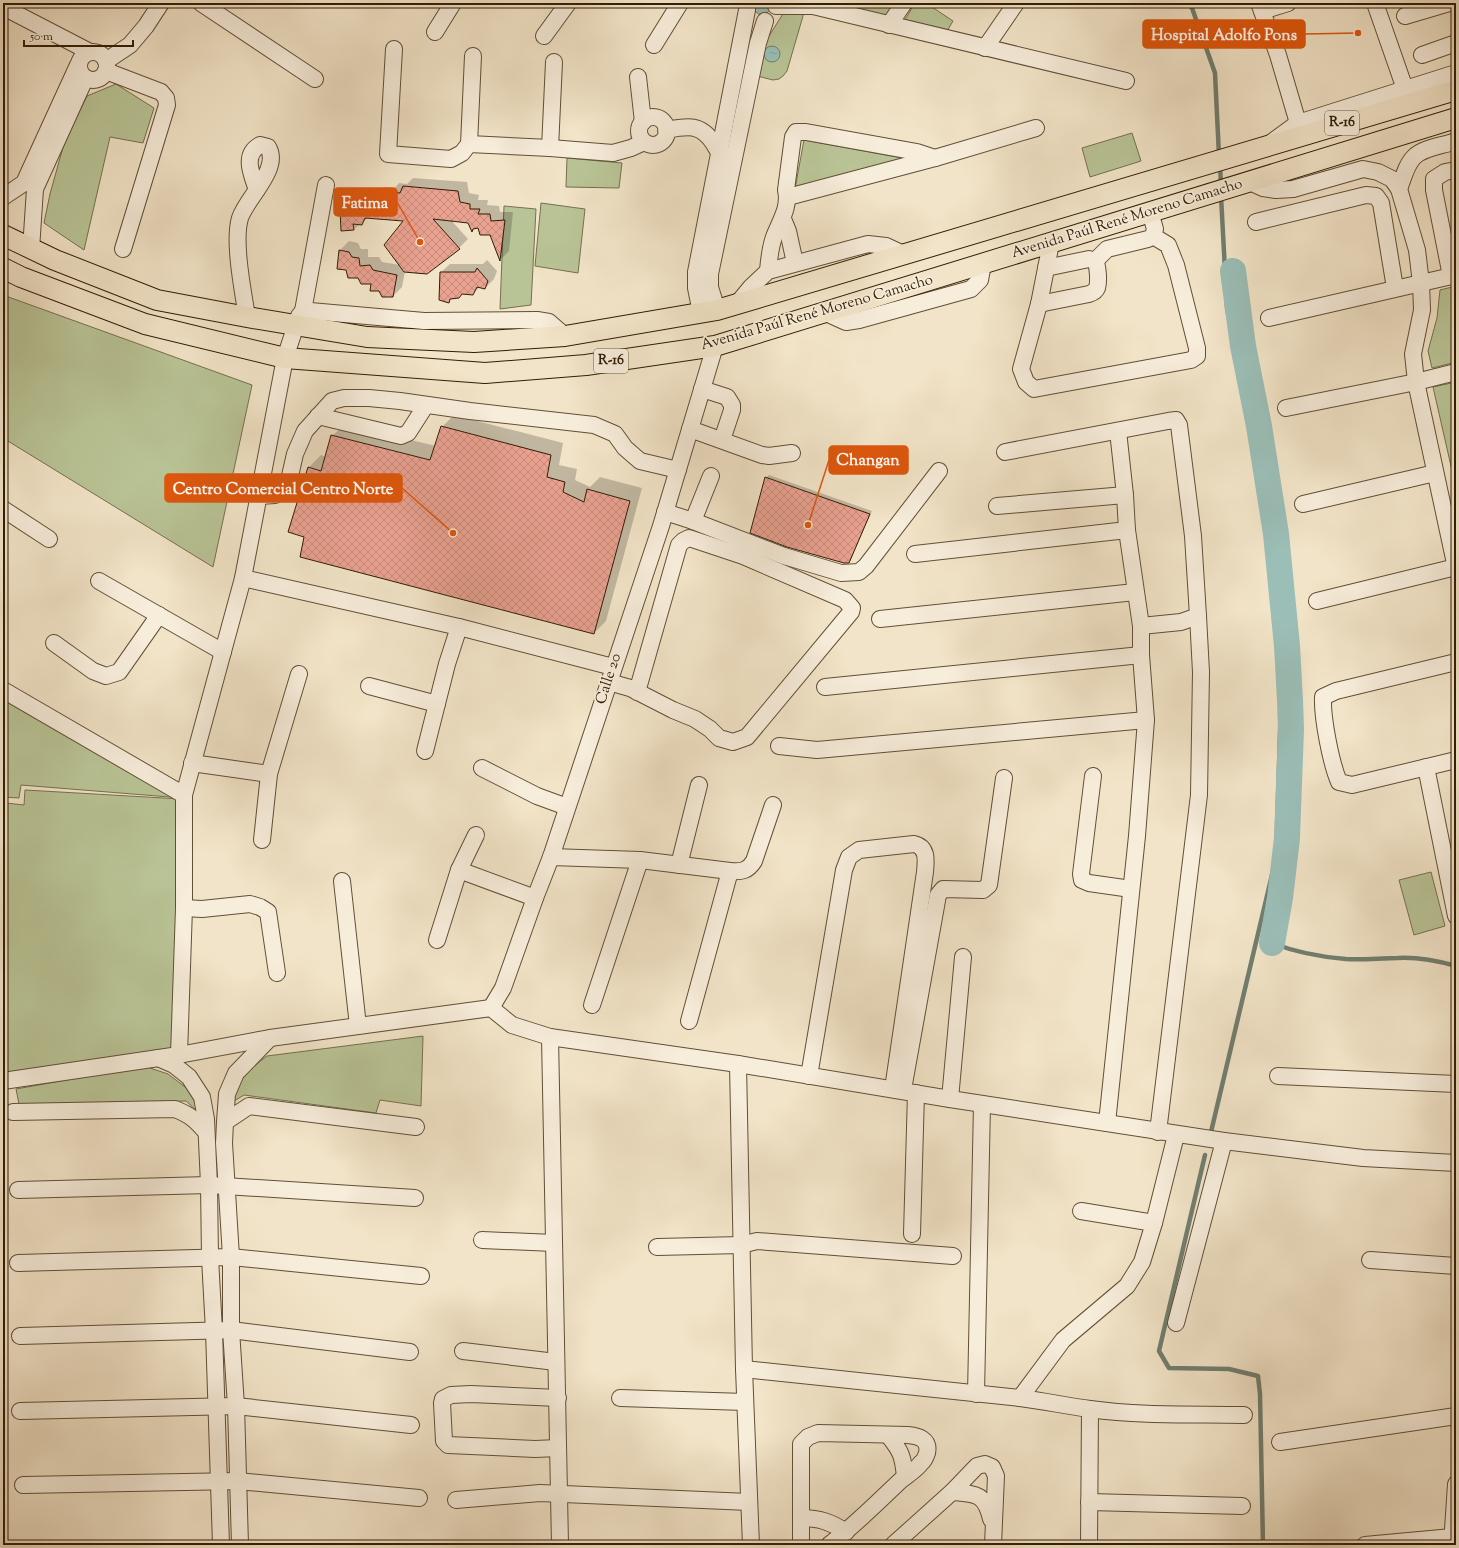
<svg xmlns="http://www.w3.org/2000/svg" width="1459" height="1548" font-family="'Sorts Mill Goudy',serif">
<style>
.green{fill:#b9c496;stroke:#75704e}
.water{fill:url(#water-ripples);stroke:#717e70}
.shadow{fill:#0003}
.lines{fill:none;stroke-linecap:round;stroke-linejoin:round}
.stream{stroke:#717e70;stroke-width:4.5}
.river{stroke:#9bbeb7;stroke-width:26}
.building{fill:url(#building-cross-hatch);stroke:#311d05}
.minor-casing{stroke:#614f36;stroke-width:18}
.major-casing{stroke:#311d05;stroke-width:22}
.minor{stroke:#f7eddb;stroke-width:16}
.major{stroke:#f2e4c8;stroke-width:20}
.labels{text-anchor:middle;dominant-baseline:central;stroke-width:3.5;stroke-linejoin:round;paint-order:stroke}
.shield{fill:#f7eddb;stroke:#6c5b45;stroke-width:1}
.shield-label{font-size:14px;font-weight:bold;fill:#311d05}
.street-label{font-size:15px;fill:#311d05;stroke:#f7eddb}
.leader{fill:none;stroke:#df560c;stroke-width:1.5}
.callout-dot{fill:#df560c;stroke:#f7eddb;stroke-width:1.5}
.callout{fill:#df560c;stroke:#df560c;stroke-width:1.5}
.callout-label{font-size:16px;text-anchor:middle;font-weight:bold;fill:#fff}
</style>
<defs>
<pattern id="water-ripples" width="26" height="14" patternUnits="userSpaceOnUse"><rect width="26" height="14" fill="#9bbeb7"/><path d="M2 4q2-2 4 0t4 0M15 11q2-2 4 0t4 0" fill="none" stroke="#86a39c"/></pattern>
<pattern id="building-cross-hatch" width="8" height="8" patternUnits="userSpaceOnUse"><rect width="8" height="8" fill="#e9a190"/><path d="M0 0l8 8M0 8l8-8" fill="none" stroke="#c88a7b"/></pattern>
</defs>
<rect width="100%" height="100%" fill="#f2e4c8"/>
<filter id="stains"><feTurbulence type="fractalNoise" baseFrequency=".005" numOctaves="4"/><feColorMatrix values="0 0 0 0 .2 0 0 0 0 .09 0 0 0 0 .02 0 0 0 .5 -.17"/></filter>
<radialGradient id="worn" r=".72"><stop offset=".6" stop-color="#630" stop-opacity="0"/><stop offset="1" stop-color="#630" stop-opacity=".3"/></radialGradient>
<g class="green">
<polygon points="806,3 900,3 886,24"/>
<polygon points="915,3 926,3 953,21 946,33 903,23"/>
<polygon points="786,9 805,9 787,71 783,76 779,79 773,80 753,75 757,55"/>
<polygon points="116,84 154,108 143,143 110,137 84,250 44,223 50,194 65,140 87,96"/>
<polygon points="1132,133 1141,161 1090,177 1082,148"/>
<polygon points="804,140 908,159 795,189"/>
<polygon points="567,158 622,163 619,188 566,187"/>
<polygon points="541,203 585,209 578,273 535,266"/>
<polygon points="504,206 536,209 531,305 500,309"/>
<polygon points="1456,286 1456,362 1432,368 1428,351 1437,318 1440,290"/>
<polygon points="3,295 252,385 213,567 3,438"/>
<polygon points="1456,382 1456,488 1433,387"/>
<polygon points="3,694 182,798 21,785 19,798 3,797"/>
<polygon points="25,790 181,799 173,1050 3,1076 3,850 6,803 24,805"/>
<polygon points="1431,872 1445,926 1414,935 1399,880"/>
<polygon points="423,1036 421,1106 380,1100 376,1113 244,1095 231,1103 241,1076 267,1056"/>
<polygon points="144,1066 168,1074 193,1093 198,1112 186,1101 19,1104 16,1089"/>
</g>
<g class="water">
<path d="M755 3H769L770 8 768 12C763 16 758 15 755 11Z"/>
<circle cx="772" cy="54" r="8"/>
</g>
<g class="shadow">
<polygon points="413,178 467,182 469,193 479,195 478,200 488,200 487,205 499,206 500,212 513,212 509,251 501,259 491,234 479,227 476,227 473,230 468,222 451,220 468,239 459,248 405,271 402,287 393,296 380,290 372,283 358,277 340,250 349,241 358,243 361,249 368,249 368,257 379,257 382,262 400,265 405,220 368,218 354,229 342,230 341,209 350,200 363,199 371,196 374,193 381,192 386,187 394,189 399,183 407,184"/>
<polygon points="487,260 497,271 494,279 485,288 480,287 472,294 463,293 459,297 452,298 448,302 440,273 450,264 483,264"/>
<polygon points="454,415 563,443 559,465 577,469 575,480 590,487 600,477 642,488 606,621 594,633 305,536 308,468 321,455 326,457 332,436 345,424 436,446 442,427"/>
<polygon points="769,475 872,511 851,559 849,562 766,478"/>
</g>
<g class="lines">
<g class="stream">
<polyline points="1188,3 1192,8 1215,73 1219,156"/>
<polyline points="1220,166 1221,184"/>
<path d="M1272 943C1295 952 1321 957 1346 959 1364 960 1381 958 1398 958 1417 957 1438 961 1456 966"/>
<polyline points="1211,1132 1276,858 1282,672 1269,533 1227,308 1221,196"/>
<polyline points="1205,1155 1159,1351 1169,1368 1229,1369 1258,1376 1260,1394 1263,1545"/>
</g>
<polyline class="river" points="1233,271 1243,346 1259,426 1276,534 1287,646 1290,700 1291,730 1287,838 1280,898 1272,943"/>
</g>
<g class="building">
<polygon points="403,186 458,191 460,202 470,204 470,209 480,209 478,214 490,214 491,221 505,220 500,261 490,235 480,235 478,228 473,229 472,232 468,223 433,219 460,249 427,274 404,272 384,245 403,221 365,218 362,225 353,224 354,230 341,231 340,209 353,208 363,204 364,202 376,201 376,196 388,198 389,192 400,193"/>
<polygon points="339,250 349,252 352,257 359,258 360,266 370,265 373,270 397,275 393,297 382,297 379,291 370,291 371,284 361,284 358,278 348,278 346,270 337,269"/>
<polygon points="477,268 488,281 485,289 477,287 473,295 462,294 459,298 450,299 449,303 439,300 440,272 475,272"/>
<polygon points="441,426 551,455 547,477 565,482 563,492 584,502 587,489 630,501 594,634 300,557 304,537 288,532 308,467 321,471 331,435 430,460"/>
<polygon points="765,477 870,514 849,563 844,563 787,547 750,533"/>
</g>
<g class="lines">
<defs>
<g id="minor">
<polyline points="201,3 315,79"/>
<polyline points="1259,3 1278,55 1298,123"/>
<polyline points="1375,3 1405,89"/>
<polyline points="776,6 813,6 1126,81"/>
<polyline points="3,10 9,10 90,52"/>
<polyline points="1262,11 1288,3"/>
<polyline points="1405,16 1449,3"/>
<polyline points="889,25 904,3"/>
<polyline points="435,32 453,3"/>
<polyline points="544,36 568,3"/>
<polyline points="654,45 680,3"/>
<polyline points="985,48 1016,3"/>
<polyline points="394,49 388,154 451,159 462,153 469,144 550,148 613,153 631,148 644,142"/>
<circle cx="93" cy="66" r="14"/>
<polyline points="1422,55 1456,43"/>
<polyline points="106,61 130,45 146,26 161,3"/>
<polyline points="106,71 161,92 166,98 167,105 123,249"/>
<polyline points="638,77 643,122"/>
<circle cx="653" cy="131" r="14"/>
<path d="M666 130C687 126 701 123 714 144 717 149 718 153 724 156"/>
<polyline points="1272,142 1298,123 1456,73"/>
<polyline points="469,144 473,56"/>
<polyline points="550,148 554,62"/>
<polyline points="1250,182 1263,188 1276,190 1293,189 1363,169 1378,172 1392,179 1399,189 1417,250 1421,283 1422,310 1413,354 1416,382 1456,568"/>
<path d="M1399 189C1403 179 1406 165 1414 157 1424 147 1443 146 1456 141"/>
<polyline points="3,197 24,183 78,65"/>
<polyline points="788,197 935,158 1036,128"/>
<polyline points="783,219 788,231 795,263"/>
<polyline points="1256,222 1366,195 1376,196 1381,203 1395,288"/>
<polyline points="1051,243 1039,304 1021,369 1026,382 1034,389 1191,360 1197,356 1197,348 1176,265 1168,245 1153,236"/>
<polyline points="31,249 35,189 85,79"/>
<polyline points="1095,261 1107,249 1148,239 1153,236 1155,229 1150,212"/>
<path d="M768 271C769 259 770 248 774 237 780 221 790 208 786 190L793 137 796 132H806L917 152 935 158"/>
<polyline points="1451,276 1434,190 1434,179 1445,172 1456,170"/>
<polyline points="737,304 751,287 768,271 868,244 886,246 903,254"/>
<path d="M1039 304 1089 294C1092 293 1096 291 1097 288 1099 281 1098 266 1095 261L1089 259 1046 268"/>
<polyline points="717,310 710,287 710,274 758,43 765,21"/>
<polyline points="303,311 326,185"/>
<polyline points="824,312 846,322 859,320 971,289 980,280 983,264"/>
<polyline points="701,313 696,288 696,272 747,10"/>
<path d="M247 317C243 291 233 242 240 218 247 197 281 169 268 147L260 145C242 155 252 175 257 190"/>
<polyline points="1269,318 1456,275"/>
<polyline points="702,389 727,397 732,405 732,410 722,440"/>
<polyline points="1286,408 1416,382 1456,372"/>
<polyline points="318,416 401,436 408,433 426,405"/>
<polyline points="690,429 762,455 769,456 792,453"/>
<polyline points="1005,452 1168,421 1176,420 1179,425 1193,536 1198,616 1201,672 1199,795 1158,1132"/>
<polyline points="259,496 275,495 284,489 290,476 295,454 305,431 332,401 344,398 369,398 400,401 470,411 594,425 615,434 625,448 640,461 678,470"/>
<polyline points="1303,504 1435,473"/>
<polyline points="997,506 1125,495"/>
<polyline points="3,509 49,539"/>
<polyline points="665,512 693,521 784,556 841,573 859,572 866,566 939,471"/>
<polyline points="693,521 711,476"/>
<polyline points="915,554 1127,530"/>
<polyline points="243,578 459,627 613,667"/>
<polyline points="99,581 223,652"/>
<polyline points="1317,601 1456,567"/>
<polyline points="880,619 1135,592"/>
<polyline points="1141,626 1181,622 1198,616"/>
<polyline points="54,643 93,671 106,676 119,672 159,615"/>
<path d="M1456 662 1336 691 1323 697C1322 718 1331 763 1339 782L1352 785 1456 760"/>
<polyline points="609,682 630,688 673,710 695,719 710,729 719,738 733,742 747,737 851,612 852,608 845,600 743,556 689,538 683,541 679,545 637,692"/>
<polyline points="369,686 437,704"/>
<polyline points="825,687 1141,655"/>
<polyline points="3,690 184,795"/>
<polyline points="779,746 817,750 1146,720"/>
<polyline points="425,751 447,664 459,627"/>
<polyline points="192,763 269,774"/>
<polyline points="1426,767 1456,916"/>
<polyline points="482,768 537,796 567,807"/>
<polyline points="1093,776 1081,874 1082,880 1089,883 1131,889"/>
<polyline points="262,840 269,774 299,674"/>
<path d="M551 857 640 860 730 871C741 872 748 871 754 861L773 805"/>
<polyline points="679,865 699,785"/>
<polyline points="459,870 535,898"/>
<polyline points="342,881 358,1026"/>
<polyline points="184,908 202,909 250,904 260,907 268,912 277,973"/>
<polyline points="437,940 459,870 476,835"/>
<polyline points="592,1005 640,860"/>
<polyline points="491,1008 503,988 535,898 551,857 661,526 715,346"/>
<polyline points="689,1021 730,871"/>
<polyline points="550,1037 560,1545"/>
<polyline points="179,1055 184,908 184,795 243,578 285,358 299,316 303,311 310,311 424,321 537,320 549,322 565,336"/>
<polyline points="158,1058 174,1065 189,1077 202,1097 206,1119 209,1185 210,1258 214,1331 221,1545"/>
<polyline points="738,1064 744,1369 751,1545"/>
<path d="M809 1076 844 870 849 857 859 850 914 844C928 847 926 861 925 872L893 1089"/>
<polyline points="1278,1076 1456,1084"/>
<polyline points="3,1081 179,1055 270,1038 491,1008 512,1025 550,1037 738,1064 950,1099 1224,1141 1363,1158 1456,1163"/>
<polyline points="904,1084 938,895 943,889 983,890 989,885 1004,778"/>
<polyline points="950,1099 963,957"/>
<path d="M13 1112 175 1109C190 1115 196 1120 206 1132"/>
<polyline points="225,1122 249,1106 416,1127"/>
<polyline points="1107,1123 1137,836 1146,720 1141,655 1141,626 1127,530 1125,495 1118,431"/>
<polyline points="18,1190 209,1185 415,1198"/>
<polyline points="1081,1211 1154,1223"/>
<polyline points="912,1234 916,1093"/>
<polyline points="482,1240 554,1243"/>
<polyline points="657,1247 741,1245 757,1241 953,1256"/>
<polyline points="1370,1260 1456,1266"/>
<polyline points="18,1263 231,1257 421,1276"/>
<polyline points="1176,1323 1224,1141"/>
<polyline points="20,1336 231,1330 410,1352"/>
<polyline points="463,1351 556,1362"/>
<path d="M744 1369 1020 1398C1044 1401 1067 1406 1090 1409 1141 1416 1193 1414 1244 1415"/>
<polyline points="976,1394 982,1104"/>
<polyline points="620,1398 745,1402"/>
<polyline points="1020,1398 1063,1340 1127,1286 1142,1262 1154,1223 1176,1135"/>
<polyline points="20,1411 236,1406 411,1425"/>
<path d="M888 1435C901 1451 903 1456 905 1477"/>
<polyline points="1280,1442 1456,1416"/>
<polyline points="558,1448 535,1449 448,1445 444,1441 442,1403 443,1399 451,1395 471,1394 558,1398"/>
<polyline points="23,1485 238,1481 419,1498"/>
<path d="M952 1492C976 1494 985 1493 991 1519"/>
<polyline points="456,1500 540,1493 749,1502"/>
<polyline points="1089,1502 1242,1506"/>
<path d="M801 1518C819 1518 831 1522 846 1532"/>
<polyline points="240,1545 236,1406 231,1330 231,1257 224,1143 225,1122 227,1094 236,1073 270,1038"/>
<path d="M801 1545V1444L808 1437 818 1433 908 1435C918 1436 930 1439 927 1453 926 1456 924 1461 921 1463 916 1470 907 1475 900 1481 877 1503 854 1526 829 1545"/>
<polyline points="893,1545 952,1492 977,1466 985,1464 992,1467 996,1476 993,1545"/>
<polyline points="1089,1545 1090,1409"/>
<polyline points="1365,1545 1452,1537"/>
<polyline points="1452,1545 1456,1484"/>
</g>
<g id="major">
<polyline points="3,235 55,260 157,300 247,317 367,337 474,342 565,336 717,310 1456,90"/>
<polyline points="3,268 21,277 145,324 285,358 485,373 586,365 715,346 1456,118"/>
</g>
</defs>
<use href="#minor" class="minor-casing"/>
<use href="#major" class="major-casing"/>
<use href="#minor" class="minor"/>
<use href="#major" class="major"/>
</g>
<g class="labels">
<g class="shield">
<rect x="1325" y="111" width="34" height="24" rx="3"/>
<rect x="594" y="349" width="34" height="24" rx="3"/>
</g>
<g class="shield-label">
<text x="1342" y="123">R-16</text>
<text x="611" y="361">R-16</text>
</g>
<g class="street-label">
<text transform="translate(1127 219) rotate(-17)">Avenida Paúl René Moreno Camacho</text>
<text transform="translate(817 313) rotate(-16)">Avenida Paúl René Moreno Camacho</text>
<text transform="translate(609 679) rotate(-72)">Calle 20</text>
</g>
</g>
<path class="leader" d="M1358 33L1305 34M420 242L397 202M808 525L829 460M453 533L402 488"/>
<g class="callout-dot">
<circle cx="1358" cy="33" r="4"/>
<circle cx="420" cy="242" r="4"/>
<circle cx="808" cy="525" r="4"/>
<circle cx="453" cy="533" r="4"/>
</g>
<g class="callout">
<rect x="1143" y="20" width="162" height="28" rx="4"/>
<rect x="334" y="188" width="63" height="28" rx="4"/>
<rect x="829" y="446" width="79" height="28" rx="4"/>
<rect x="165" y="474" width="237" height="28" rx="4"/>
</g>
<g class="callout-label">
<text x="1224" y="40">Hospital Adolfo Pons</text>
<text x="365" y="208">Fatima</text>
<text x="868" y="465">Changan</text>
<text x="283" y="494">Centro Comercial Centro Norte</text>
</g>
<rect width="1459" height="1548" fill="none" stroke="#f2e4c8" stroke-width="16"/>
<rect x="4" y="4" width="1451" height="1540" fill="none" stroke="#311d05" stroke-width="2"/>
<rect x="8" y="8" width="1443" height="1532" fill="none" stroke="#311d05"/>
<path d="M24 40v6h109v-6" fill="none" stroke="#311d05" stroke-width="2"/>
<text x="30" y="40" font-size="12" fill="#311d05" stroke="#f7eddb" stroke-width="3" paint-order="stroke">50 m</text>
<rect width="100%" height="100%" filter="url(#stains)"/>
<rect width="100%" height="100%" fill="url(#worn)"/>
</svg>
